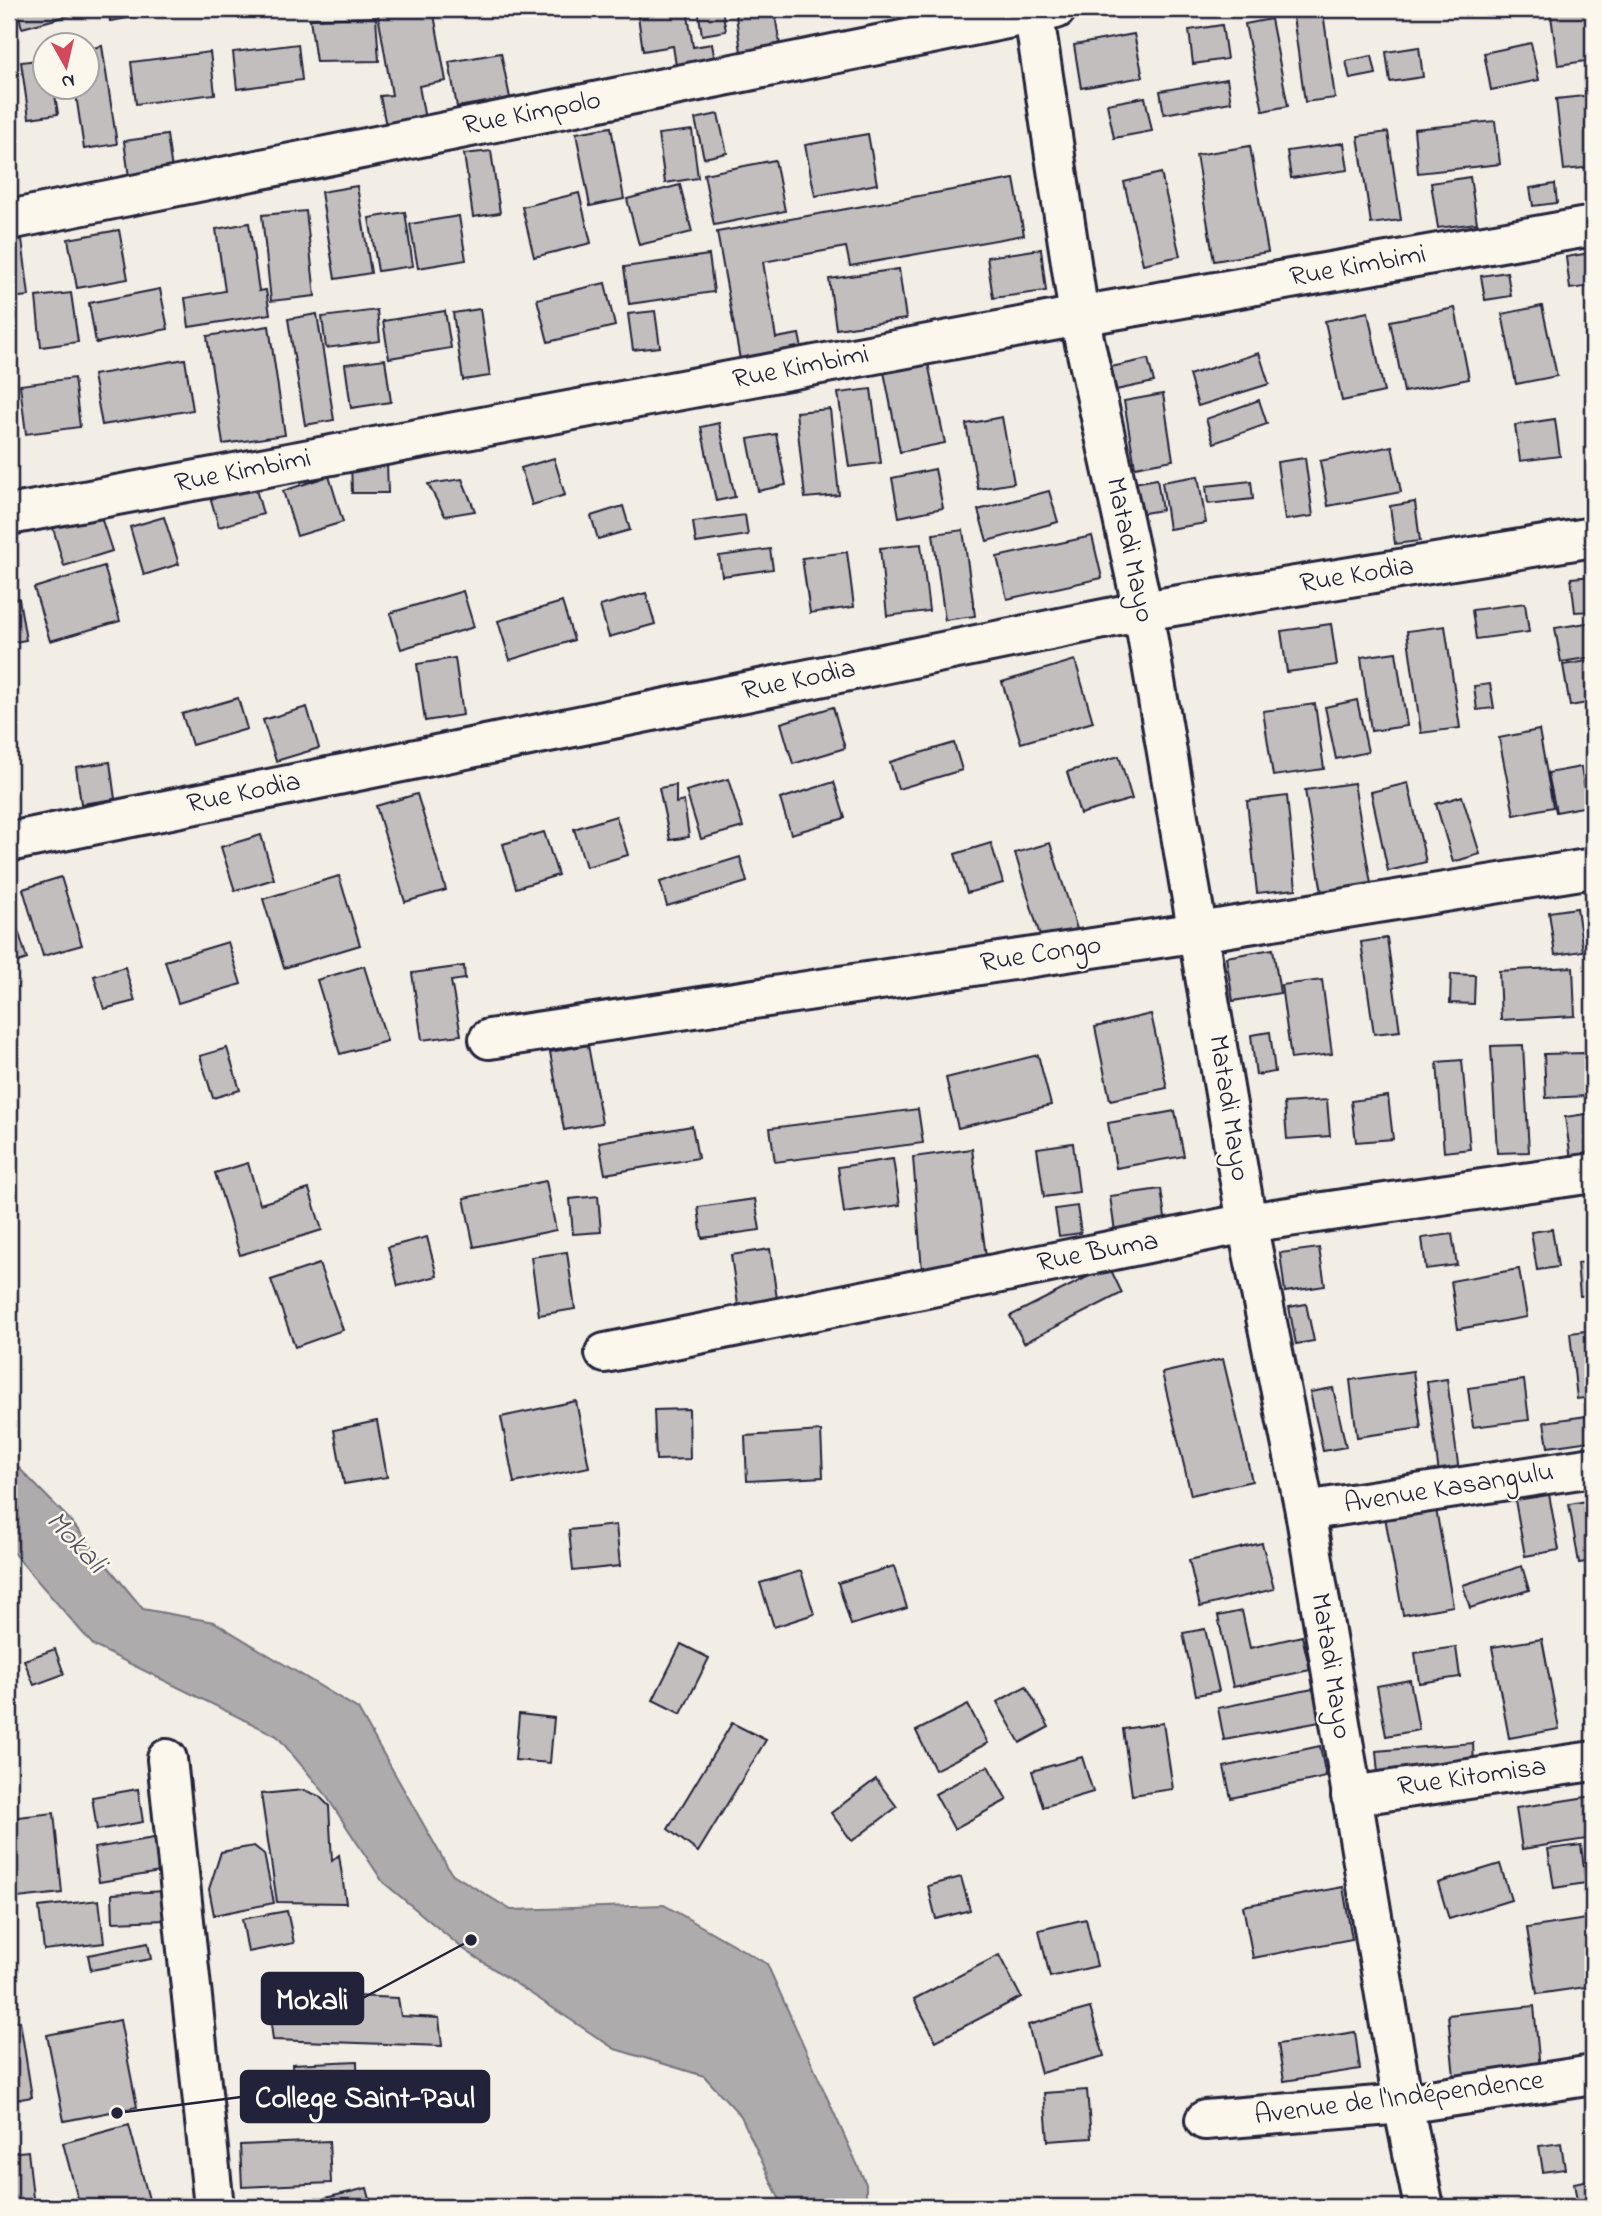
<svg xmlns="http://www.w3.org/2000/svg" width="1602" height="2216" font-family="'Indie Flower',sans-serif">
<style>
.water{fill:#aeabad;stroke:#76747f;stroke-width:2}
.building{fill:#c2bebe;stroke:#22223b;stroke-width:2}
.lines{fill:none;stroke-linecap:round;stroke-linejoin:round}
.minor-casing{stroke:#22223b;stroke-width:44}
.minor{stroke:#fbf7ec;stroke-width:38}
.labels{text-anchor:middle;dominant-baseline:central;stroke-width:5;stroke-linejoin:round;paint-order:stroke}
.street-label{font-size:28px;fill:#22223b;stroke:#fbf7ec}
.water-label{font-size:30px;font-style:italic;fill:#535263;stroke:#fbf7ec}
.leader{fill:none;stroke:#22223b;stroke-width:2.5}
.callout-dot{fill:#22223b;stroke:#fbf7ec;stroke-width:2.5}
.callout{fill:#22223b;stroke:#22223b;stroke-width:2.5}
.callout-label{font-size:30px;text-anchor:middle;font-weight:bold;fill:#fff}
</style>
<rect width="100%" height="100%" fill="#f2eee5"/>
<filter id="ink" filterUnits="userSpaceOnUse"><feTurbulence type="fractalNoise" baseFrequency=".0143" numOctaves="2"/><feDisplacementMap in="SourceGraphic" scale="14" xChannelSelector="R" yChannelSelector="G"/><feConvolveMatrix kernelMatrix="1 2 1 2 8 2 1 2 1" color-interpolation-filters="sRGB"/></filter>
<g filter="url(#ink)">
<polygon class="water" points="9,1458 69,1519 143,1609 214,1622 358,1709 451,1873 511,1910 664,1905 767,1964 866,2184 866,2207 783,2207 741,2116 704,2076 615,2049 462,1948 383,1882 323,1791 277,1736 94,1646 9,1548"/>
<g class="building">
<polygon points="17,9 74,9 75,14 22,28"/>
<polygon points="108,9 133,9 134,17 110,21"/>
<polygon points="377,9 433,9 446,81 419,86 426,125 387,131 380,96 392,95"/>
<polygon points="637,9 687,9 693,47 712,44 716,66 677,72 673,46 643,51"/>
<polygon points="698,9 722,9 726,31 702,35"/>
<polygon points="735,9 774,9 780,45 741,52"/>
<polygon points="1550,9 1593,9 1593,60 1558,65"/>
<polygon points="1323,12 1335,98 1305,102 1293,16"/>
<polygon points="376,17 379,61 316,62 310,19"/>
<polygon points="1271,19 1288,106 1263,111 1245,24"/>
<polygon points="1222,25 1227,59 1193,64 1189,30"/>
<polygon points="1134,34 1143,77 1081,88 1074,45"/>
<polygon points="1531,43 1539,80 1491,90 1484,53"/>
<polygon points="298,44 302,80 237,89 233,52"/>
<polygon points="102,46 117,144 84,149 75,88 88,88 88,49"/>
<polygon points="1419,47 1423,77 1390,82 1386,52"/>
<polygon points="210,52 215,94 136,104 131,62"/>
<polygon points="501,53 510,98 457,107 449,62"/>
<polygon points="1372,56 1376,74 1350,79 1346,61"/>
<polygon points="46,59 46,88 54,88 58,114 29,118 21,62"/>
<polygon points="1227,79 1231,102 1164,114 1160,91"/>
<polygon points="1593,95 1593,167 1564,170 1556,99"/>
<polygon points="1145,97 1152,131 1114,138 1107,104"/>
<polygon points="718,114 727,153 704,158 695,119"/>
<polygon points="1495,121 1500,164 1418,173 1414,129"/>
<polygon points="611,127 624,199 590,206 576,133"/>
<polygon points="692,130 698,178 665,183 658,134"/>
<polygon points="1388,132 1401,220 1371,224 1358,136"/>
<polygon points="868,134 877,184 815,196 805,145"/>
<polygon points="167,135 173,177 130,184 124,141"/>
<polygon points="1344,143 1348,170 1291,178 1287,151"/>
<polygon points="1250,146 1268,252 1214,261 1196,155"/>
<polygon points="491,151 500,213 473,217 464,154"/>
<polygon points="775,160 785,211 714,225 704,174"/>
<polygon points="1161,173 1180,256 1143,264 1124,182"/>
<polygon points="1470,177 1477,223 1438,228 1431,183"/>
<polygon points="1014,179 1024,235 850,266 846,247 763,262 776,338 799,334 803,354 741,365 717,232"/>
<polygon points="1555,184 1557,203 1533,206 1530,188"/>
<polygon points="680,185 692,232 639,245 627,199"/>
<polygon points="357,186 371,273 335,279 321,192"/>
<polygon points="579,193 591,243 534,257 522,207"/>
<polygon points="306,211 315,296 271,301 262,215"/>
<polygon points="405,212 413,266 378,271 369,218"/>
<polygon points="459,216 466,260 418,268 410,224"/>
<polygon points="249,223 259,291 266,290 270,314 189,327 185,298 225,291 216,229"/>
<polygon points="119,230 128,279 77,288 68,239"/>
<polygon points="22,239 29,296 9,298 9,241"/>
<polygon points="1041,249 1046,291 993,298 987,257"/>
<polygon points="1590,253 1593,286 1570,289 1566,257"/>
<polygon points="709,255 714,292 629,304 624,267"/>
<polygon points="899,269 906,319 836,329 829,279"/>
<polygon points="1507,272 1511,296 1485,300 1481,276"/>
<polygon points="605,283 615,326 548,342 537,299"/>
<polygon points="160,289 168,329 96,343 89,303"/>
<polygon points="71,293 78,342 41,347 36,297"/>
<polygon points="1542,306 1557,376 1516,384 1502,314"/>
<polygon points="1455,308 1469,379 1404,392 1390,321"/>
<polygon points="480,309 490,376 463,380 453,313"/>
<polygon points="377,310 380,341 326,348 322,317"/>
<polygon points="445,311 451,348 389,358 383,321"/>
<polygon points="655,311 660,347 633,350 628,314"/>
<polygon points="1368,312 1384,392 1342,401 1325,321"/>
<polygon points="317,314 334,420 305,425 288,319"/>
<polygon points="269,326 285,435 223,444 207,336"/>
<polygon points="1259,353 1269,384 1198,406 1189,375"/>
<polygon points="185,359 193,410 102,425 93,375"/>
<polygon points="385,359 391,402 351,408 345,364"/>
<polygon points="1148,359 1154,382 1116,390 1111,367"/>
<polygon points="928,363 945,443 900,452 884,372"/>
<polygon points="74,378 80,427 26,434 20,385"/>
<polygon points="871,389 881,463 849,467 838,393"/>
<polygon points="1163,394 1173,460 1135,467 1124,401"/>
<polygon points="1259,400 1267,424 1214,443 1206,419"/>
<polygon points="830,409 839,495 805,498 796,412"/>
<polygon points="1002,417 1014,483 978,489 966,424"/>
<polygon points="1555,419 1560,456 1520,461 1515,425"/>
<polygon points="719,423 735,497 716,501 701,427"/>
<polygon points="776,434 786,485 758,491 748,439"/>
<polygon points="1392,446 1401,492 1328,506 1320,461"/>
<polygon points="554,458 565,495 532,505 521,468"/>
<polygon points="1305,458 1313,516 1285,520 1277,462"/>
<polygon points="387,462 388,493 352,493 351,463"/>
<polygon points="935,469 943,508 899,517 892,478"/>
<polygon points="329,476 343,522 297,536 283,491"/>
<polygon points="1198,476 1206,523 1169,529 1162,482"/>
<polygon points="253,479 263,514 219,527 209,493"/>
<polygon points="462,479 475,511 445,516 428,484"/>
<polygon points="1157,479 1162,510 1138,514 1134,483"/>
<polygon points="1251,481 1253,499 1208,504 1206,486"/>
<polygon points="1049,491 1058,522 987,541 978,510"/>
<polygon points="1415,502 1420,541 1395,544 1390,506"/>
<polygon points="623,506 630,530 598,539 591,516"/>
<polygon points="100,514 112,551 64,566 53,528"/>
<polygon points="745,515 748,535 696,543 693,522"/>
<polygon points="164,517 179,564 144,575 130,527"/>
<polygon points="963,530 975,616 945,620 933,534"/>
<polygon points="1092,536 1102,578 1007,599 997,557"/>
<polygon points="921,544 929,611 887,616 880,548"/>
<polygon points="770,549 773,569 722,576 719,556"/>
<polygon points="847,552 854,607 810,613 802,558"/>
<polygon points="104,566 120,621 50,641 34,588"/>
<polygon points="1593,576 1593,611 1575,612 1571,578"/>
<polygon points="463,591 474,627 401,649 390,613"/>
<polygon points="646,593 655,624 609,637 600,606"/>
<polygon points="19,599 26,640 9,643 9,601"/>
<polygon points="562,602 574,640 510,660 498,621"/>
<polygon points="1525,603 1529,632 1476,639 1472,610"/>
<polygon points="1593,622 1593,657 1561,662 1555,628"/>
<polygon points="1331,624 1337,665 1287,672 1281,631"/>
<polygon points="1445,626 1460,728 1421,733 1407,631"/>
<polygon points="1396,652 1407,726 1371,731 1361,657"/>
<polygon points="455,658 463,715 425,721 417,664"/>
<polygon points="1075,660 1093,722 1021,743 1002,682"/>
<polygon points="1593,660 1593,702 1570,706 1563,665"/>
<polygon points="1490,684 1494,708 1477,710 1474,686"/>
<polygon points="238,698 247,729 192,745 182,714"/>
<polygon points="1357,700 1368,752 1336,759 1325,707"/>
<polygon points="1315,704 1324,769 1273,776 1263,711"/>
<polygon points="307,707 319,748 276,761 263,720"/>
<polygon points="833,707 845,748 793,764 781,723"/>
<polygon points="1539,730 1553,807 1514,815 1499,738"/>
<polygon points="954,743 962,770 898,789 890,762"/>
<polygon points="1119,756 1132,799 1080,814 1067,772"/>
<polygon points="110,762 115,799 81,804 76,767"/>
<polygon points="1581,767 1588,806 1556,812 1548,773"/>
<polygon points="728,779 743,827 701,839 686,791"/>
<polygon points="834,782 845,818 791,834 780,799"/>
<polygon points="1354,783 1371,884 1322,893 1305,790"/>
<polygon points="1408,783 1426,862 1388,871 1371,792"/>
<polygon points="676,785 676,803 684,801 689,837 670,840 659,788"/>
<polygon points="417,794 446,890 405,902 376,806"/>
<polygon points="1287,796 1296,889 1257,893 1247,801"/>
<polygon points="1462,796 1480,854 1453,862 1436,804"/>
<polygon points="616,816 628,855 586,867 574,829"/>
<polygon points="544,832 558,875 516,888 503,844"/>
<polygon points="261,835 274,879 235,891 221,847"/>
<polygon points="991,843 1003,883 967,893 955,854"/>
<polygon points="1050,843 1077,929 1041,939 1015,853"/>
<polygon points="740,857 747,882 667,906 660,882"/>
<polygon points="339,876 360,945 284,968 263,899"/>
<polygon points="61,877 82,945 43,956 23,889"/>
<polygon points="1577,908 1583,951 1555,955 1549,912"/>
<polygon points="13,914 27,959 9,965 9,915"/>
<polygon points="1387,938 1400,1031 1374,1034 1361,942"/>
<polygon points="228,942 241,984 178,1003 165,961"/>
<polygon points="1273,949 1280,993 1233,1001 1226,957"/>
<polygon points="364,966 387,1041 340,1054 317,980"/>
<polygon points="464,966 465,979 451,981 461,1035 422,1040 412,973"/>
<polygon points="125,967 135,1001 104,1009 94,976"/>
<polygon points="1573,967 1575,1016 1501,1020 1499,971"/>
<polygon points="1451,974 1475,975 1474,1004 1450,1003"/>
<polygon points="1322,980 1332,1054 1291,1059 1281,985"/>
<polygon points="1151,1014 1167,1088 1110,1100 1095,1027"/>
<polygon points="1270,1032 1275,1072 1256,1075 1251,1035"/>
<polygon points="588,1045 602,1123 564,1130 550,1052"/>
<polygon points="1523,1045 1529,1152 1497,1153 1491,1046"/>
<polygon points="227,1048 240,1090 213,1098 200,1056"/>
<polygon points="1585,1053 1587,1096 1546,1098 1544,1054"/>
<polygon points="1038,1055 1051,1105 958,1128 946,1078"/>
<polygon points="1462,1060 1470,1149 1444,1152 1437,1062"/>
<polygon points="1388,1096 1393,1139 1356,1142 1351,1101"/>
<polygon points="1327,1100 1330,1136 1287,1139 1284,1103"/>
<polygon points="918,1109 923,1143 775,1162 770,1128"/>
<polygon points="1175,1111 1184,1156 1116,1168 1108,1123"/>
<polygon points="1593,1113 1593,1156 1571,1159 1565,1117"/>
<polygon points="692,1126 698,1158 605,1174 599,1142"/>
<polygon points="1073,1143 1079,1192 1044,1197 1037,1148"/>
<polygon points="972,1149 988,1272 922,1271 913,1157"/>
<polygon points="893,1159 900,1205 844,1213 838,1167"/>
<polygon points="248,1163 260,1204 309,1189 322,1230 240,1255 215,1173"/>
<polygon points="546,1181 556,1230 474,1247 464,1198"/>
<polygon points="1161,1189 1167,1232 1116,1239 1110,1196"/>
<polygon points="598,1196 601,1232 573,1234 570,1199"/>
<polygon points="755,1199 760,1230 702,1238 698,1207"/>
<polygon points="1077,1206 1081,1233 1059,1236 1055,1209"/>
<polygon points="1552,1229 1558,1267 1537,1270 1531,1232"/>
<polygon points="1452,1234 1457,1265 1426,1269 1422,1238"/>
<polygon points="427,1237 437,1276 398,1286 388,1247"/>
<polygon points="1319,1248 1325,1286 1285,1292 1280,1253"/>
<polygon points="770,1249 777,1299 738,1305 731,1255"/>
<polygon points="567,1252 575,1309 539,1315 531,1257"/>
<polygon points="1593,1262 1593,1295 1580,1296 1577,1263"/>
<polygon points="319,1264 343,1330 295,1347 271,1280"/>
<polygon points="1109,1266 1122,1293 1024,1343 1010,1316"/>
<polygon points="1519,1269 1527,1317 1458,1329 1451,1281"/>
<polygon points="1306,1304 1314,1341 1296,1344 1289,1307"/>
<polygon points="1593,1330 1593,1397 1577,1399 1570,1333"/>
<polygon points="1223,1359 1252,1481 1191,1495 1162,1373"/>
<polygon points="1413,1371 1421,1428 1357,1437 1350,1380"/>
<polygon points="1447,1379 1459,1472 1439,1474 1427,1382"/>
<polygon points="1524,1380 1529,1420 1473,1427 1468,1388"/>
<polygon points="1333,1388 1346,1447 1323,1451 1310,1392"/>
<polygon points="576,1401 589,1467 514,1483 501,1417"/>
<polygon points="689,1409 690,1459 656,1460 654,1410"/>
<polygon points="1587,1416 1590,1441 1548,1447 1544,1422"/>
<polygon points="377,1421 387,1477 344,1484 334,1430"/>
<polygon points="821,1431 823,1477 747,1481 745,1436"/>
<polygon points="1549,1494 1559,1550 1525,1556 1515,1500"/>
<polygon points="1593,1500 1593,1561 1579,1563 1569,1504"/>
<polygon points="1436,1509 1453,1606 1403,1615 1385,1517"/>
<polygon points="616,1525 620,1566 573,1571 569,1530"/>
<polygon points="1262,1543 1274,1589 1200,1607 1189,1560"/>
<polygon points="894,1566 907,1608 851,1625 838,1583"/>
<polygon points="1522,1566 1529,1590 1470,1608 1463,1585"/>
<polygon points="801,1571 814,1614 774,1627 760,1583"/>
<polygon points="1242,1611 1250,1648 1302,1636 1310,1670 1233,1687 1218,1616"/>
<polygon points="1205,1629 1219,1691 1196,1695 1183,1633"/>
<polygon points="1542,1639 1559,1729 1509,1738 1492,1647"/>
<polygon points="681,1644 709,1658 681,1714 653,1700"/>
<polygon points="1456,1647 1460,1677 1419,1683 1415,1653"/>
<polygon points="55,1649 64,1674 34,1685 24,1660"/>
<polygon points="1410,1680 1419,1730 1386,1736 1377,1686"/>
<polygon points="1026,1686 1049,1727 1020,1743 997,1702"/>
<polygon points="1313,1689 1320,1722 1224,1740 1218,1708"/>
<polygon points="968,1705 988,1743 935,1770 916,1731"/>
<polygon points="519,1714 554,1718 550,1763 515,1760"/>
<polygon points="732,1723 766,1740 698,1852 668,1829"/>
<polygon points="1163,1723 1173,1789 1132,1795 1123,1729"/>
<polygon points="1473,1743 1474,1766 1378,1774 1376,1751"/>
<polygon points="1320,1746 1326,1777 1231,1798 1224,1767"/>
<polygon points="1082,1757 1093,1792 1043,1807 1032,1771"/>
<polygon points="988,1766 1007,1800 954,1829 935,1794"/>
<polygon points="876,1779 897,1807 852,1841 831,1813"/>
<polygon points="138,1789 143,1822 97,1830 92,1797"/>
<polygon points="304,1790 319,1796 329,1806 332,1861 339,1855 346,1903 277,1902 261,1794"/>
<polygon points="1593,1796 1593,1838 1522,1849 1516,1808"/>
<polygon points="54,1813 62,1893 9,1899 9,1818"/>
<polygon points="160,1837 166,1871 99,1882 94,1848"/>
<polygon points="1581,1845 1586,1883 1554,1888 1548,1849"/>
<polygon points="254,1846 264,1854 274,1903 214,1915 209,1889 221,1852"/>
<polygon points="1500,1864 1511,1900 1449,1919 1438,1883"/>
<polygon points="961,1877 970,1910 936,1919 928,1886"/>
<polygon points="1343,1887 1352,1939 1253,1958 1243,1906"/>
<polygon points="165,1891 166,1920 113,1922 112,1894"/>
<polygon points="99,1900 104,1943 44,1950 39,1907"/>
<polygon points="287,1911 294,1943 248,1952 242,1919"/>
<polygon points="1593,1918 1593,1986 1537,1994 1527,1928"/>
<polygon points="1086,1919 1097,1966 1050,1977 1039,1930"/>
<polygon points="148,1943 151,1959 91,1970 88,1955"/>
<polygon points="9,1952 18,2005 9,2006"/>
<polygon points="999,1955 1021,1997 936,2041 914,1999"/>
<polygon points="267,1992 398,1998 401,2016 439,2018 442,2046 273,2040"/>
<polygon points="1534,2006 1540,2069 1454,2077 1448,2015"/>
<polygon points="1090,2008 1104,2056 1041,2073 1028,2025"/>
<polygon points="120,2020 137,2107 64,2121 47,2035"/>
<polygon points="20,2021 32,2097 9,2101 9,2023"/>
<polygon points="1355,2032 1360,2069 1284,2081 1278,2044"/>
<polygon points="357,2061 358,2113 294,2115 292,2064"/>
<polygon points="1087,2090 1091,2138 1048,2141 1044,2093"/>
<polygon points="129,2125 151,2207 80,2207 63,2143"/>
<polygon points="329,2141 331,2183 242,2187 240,2145"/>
<polygon points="1561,2143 1565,2169 1543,2172 1539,2146"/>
<polygon points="28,2151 34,2207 9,2207 9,2153"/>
<polygon points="1593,2179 1593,2207 1578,2207 1574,2183"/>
<polygon points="367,2188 372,2207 327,2207 325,2198"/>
</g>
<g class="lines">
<defs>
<g id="minor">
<polyline points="1033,9 1079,316 1143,611 1247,1223 1305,1511 1403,2104 1424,2207"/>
<polyline points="9,220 1056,9"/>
<polyline points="9,515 1079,316 1593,226"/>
<polyline points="9,842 1143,611 1593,537"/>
<polyline points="489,1039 1199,932 1593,868"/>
<polyline points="605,1353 1247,1223 1593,1173"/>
<polyline points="1305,1511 1593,1467"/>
<polyline points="167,1759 214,2207"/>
<polyline points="1351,1796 1593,1761"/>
<polyline points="1205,2120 1403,2104 1593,2075"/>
</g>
</defs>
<use href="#minor" class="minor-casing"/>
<use href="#minor" class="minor"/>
</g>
</g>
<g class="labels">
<g class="street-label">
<text transform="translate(532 114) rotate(-11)">Rue Kimpolo</text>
<text transform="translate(1358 267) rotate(-10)">Rue Kimbimi</text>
<text transform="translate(801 368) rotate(-11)">Rue Kimbimi</text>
<text transform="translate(243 472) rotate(-11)">Rue Kimbimi</text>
<text transform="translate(1129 550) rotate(78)">Matadi Mayo</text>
<text transform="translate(1357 576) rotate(-9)">Rue Kodia</text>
<text transform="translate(799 681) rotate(-12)">Rue Kodia</text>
<text transform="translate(244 794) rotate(-12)">Rue Kodia</text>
<text transform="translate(1041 955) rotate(-9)">Rue Congo</text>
<text transform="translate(1228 1108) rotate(81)">Matadi Mayo</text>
<text transform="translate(1098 1253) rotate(-11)">Rue Buma</text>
<text transform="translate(1449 1489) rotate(-9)">Avenue Kasangulu</text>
<text transform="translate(1330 1666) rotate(81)">Matadi Mayo</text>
<text transform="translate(1472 1778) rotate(-8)">Rue Kitomisa</text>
<text transform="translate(1399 2099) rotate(-7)">Avenue de l'Indépendence</text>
</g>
<g class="water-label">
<text transform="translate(75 1543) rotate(47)">Mokali</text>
</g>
</g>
<path class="leader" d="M471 1940L363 1998M117 2113L241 2097"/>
<g class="callout-dot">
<circle cx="471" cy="1940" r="7"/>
<circle cx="117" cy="2113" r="7"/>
</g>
<g class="callout">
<rect x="262" y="1973" width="101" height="51" rx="7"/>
<rect x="241" y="2071" width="248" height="51" rx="7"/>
</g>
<g class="callout-label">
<text x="312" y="2009">Mokali</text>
<text x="365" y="2107">College Saint-Paul</text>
</g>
<rect width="1602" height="2216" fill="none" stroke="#fbf7ec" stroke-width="35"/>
<rect x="18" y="18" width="1567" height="2181" fill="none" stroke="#22223b" stroke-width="2.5" filter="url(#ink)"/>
<g transform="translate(66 66) rotate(172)"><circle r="33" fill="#fbf7ec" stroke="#a4a2a5" stroke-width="2"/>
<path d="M0-5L12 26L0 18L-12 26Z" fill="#d1495b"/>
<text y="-10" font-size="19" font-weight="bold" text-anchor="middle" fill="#22223b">N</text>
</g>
</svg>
